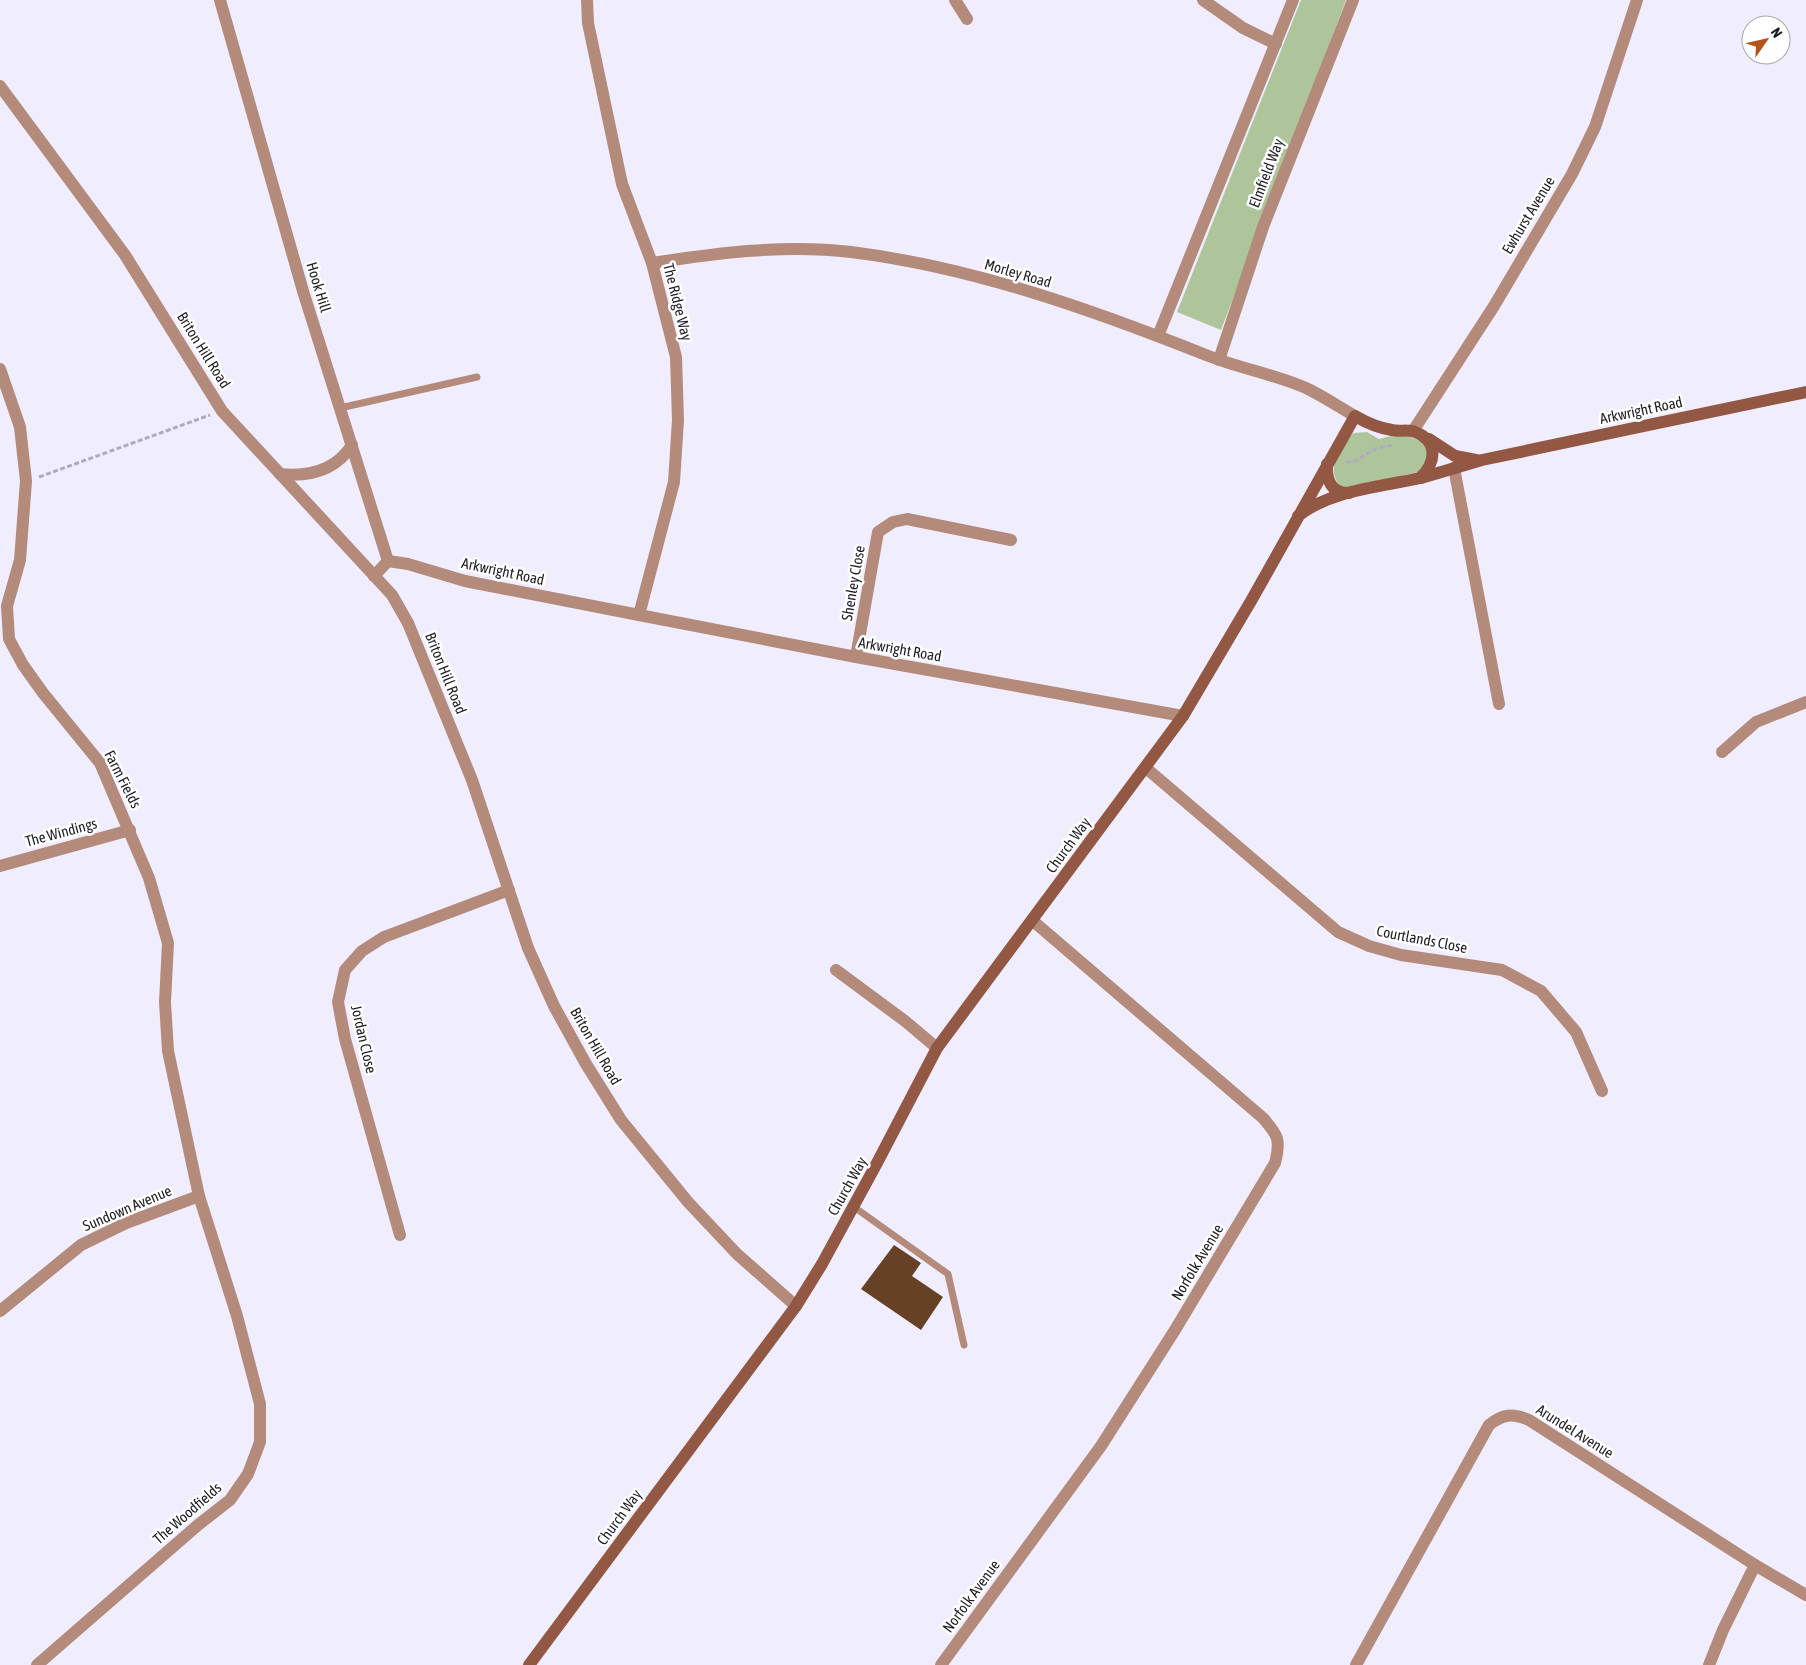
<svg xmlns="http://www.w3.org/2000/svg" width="1806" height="1665" font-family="'Asap Condensed',sans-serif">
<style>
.green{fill:#aec59c}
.building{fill:#664126}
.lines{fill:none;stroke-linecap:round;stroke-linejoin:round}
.path{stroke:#aeacba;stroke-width:3;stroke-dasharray:5 2.5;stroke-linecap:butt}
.lane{stroke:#b48a7b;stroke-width:7}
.street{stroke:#b48a7b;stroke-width:12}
.secondary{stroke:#935843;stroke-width:12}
.labels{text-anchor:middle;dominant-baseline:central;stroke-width:5;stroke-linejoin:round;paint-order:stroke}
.street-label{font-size:15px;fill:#1e1d24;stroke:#fff}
</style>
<rect width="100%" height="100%" fill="#f0edff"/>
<g class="green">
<polygon points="1301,0 1346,0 1221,330 1177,312"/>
<path d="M1410 431V437L1425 443 1428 459 1418 472 1350 488 1340 486C1325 469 1340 448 1353 433L1367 432 1379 439Z"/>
</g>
<polygon class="building" points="894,1245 921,1263 912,1276 943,1297 921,1330 861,1289"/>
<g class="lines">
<g class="path">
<polyline points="1346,462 1353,462 1377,448 1393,445"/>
<polyline points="39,477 210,415"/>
</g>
<g class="lane">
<polyline points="340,408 477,377"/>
<polyline points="854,1207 948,1274 964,1345"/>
</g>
<g class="street">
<polyline points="220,0 303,291 388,561 374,576"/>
<polyline points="587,0 588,23 622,184 652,263 676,357 678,420 674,482 639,615"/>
<polyline points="955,0 967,19"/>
<polyline points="1203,0 1243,28 1276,44"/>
<polyline points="0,86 125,255 222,411 392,595 408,623 472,780 528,948 554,1006 586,1064 621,1120 688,1202 737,1254 796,1306"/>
<path d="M652 263C717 253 785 244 851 252 973 267 1093 310 1206 355 1238 368 1274 374 1306 388 1323 396 1339 407 1355 416"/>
<polyline points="1158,336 1293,0"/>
<polyline points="1219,360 1263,227 1353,0"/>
<polyline points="0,369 20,427 26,481 20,560 7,606 9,639 23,665 43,693 100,763 149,878 168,943 165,1002 168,1051 199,1196 237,1316 260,1404 260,1442 248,1474 230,1500 198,1525 37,1665"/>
<polyline points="1413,431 1494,306 1572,174 1595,127 1637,0"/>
<polyline points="1454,468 1499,704"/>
<path d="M280 474C309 477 336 470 352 445"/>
<polyline points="388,561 408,564 465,581 639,615 856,657 1183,716"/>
<polyline points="856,657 878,532 893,522 907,519 1011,540"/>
<polyline points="1722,752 1756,722 1806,702"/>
<polyline points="1146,768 1338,932 1369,946 1401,955 1502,970 1541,991 1576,1032 1602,1091"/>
<polyline points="0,866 130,830"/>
<polyline points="836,970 905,1021 937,1048"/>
<polyline points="400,1235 345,1039 338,1002 345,970 362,951 384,937 509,890"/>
<polyline points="0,1311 81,1245 126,1223 199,1196"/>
<polyline points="1755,1565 1806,1595"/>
<path d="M941 1665 1101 1446 1175 1330 1275 1163C1281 1140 1278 1135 1263 1118L1033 921"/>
<path d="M1356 1665 1489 1425C1503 1414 1512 1413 1529 1420L1755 1565 1723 1630 1709 1665"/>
</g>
<g class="secondary">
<polyline points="1429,439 1455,456 1476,460"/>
<path d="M1327 464C1326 479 1331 494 1349 493"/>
<polyline points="1421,478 1482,460 1806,392"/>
<path d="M529 1665 796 1306 822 1264 877 1163 937 1048 1183 716 1251 601 1355 416C1367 423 1378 428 1392 430 1399 432 1408 429 1415 432 1439 441 1436 463 1420 478 1380 487 1331 490 1298 516"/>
</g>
</g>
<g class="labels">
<g class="street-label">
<text transform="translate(1266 173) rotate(-69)">Elmfield Way</text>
<text transform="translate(1528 215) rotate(-59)">Ewhurst Avenue</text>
<text transform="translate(1018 273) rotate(16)">Morley Road</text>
<text transform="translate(319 287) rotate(73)">Hook Hill</text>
<text transform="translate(678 302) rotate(76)">The Ridge Way</text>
<text transform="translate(204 350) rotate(58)">Briton Hill Road</text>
<text transform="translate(1641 410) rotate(-12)">Arkwright Road</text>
<text transform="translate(503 571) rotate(12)">Arkwright Road</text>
<text transform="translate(853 583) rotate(-80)">Shenley Close</text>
<text transform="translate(900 649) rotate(10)">Arkwright Road</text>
<text transform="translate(446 673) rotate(68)">Briton Hill Road</text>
<text transform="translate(123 779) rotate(63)">Farm Fields</text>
<text transform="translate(61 832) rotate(-15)">The Windings</text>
<text transform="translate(1068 845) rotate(-54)">Church Way</text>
<text transform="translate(1422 939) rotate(11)">Courtlands Close</text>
<text transform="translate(364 1039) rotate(77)">Jordan Close</text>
<text transform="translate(596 1046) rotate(60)">Briton Hill Road</text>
<text transform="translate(847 1186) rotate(-61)">Church Way</text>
<text transform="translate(127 1208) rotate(-23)">Sundown Avenue</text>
<text transform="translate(1197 1262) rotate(-59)">Norfolk Avenue</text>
<text transform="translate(1575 1431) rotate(32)">Arundel Avenue</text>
<text transform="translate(187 1513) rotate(-41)">The Woodfields</text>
<text transform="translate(619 1517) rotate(-54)">Church Way</text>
<text transform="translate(971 1596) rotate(-54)">Norfolk Avenue</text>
</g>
</g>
<g transform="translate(1766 40) rotate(56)"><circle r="24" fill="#ffffff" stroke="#a5a5a7"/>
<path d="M0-4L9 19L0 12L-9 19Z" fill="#b6531b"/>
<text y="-8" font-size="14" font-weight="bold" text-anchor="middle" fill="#1e1d24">N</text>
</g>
</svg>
